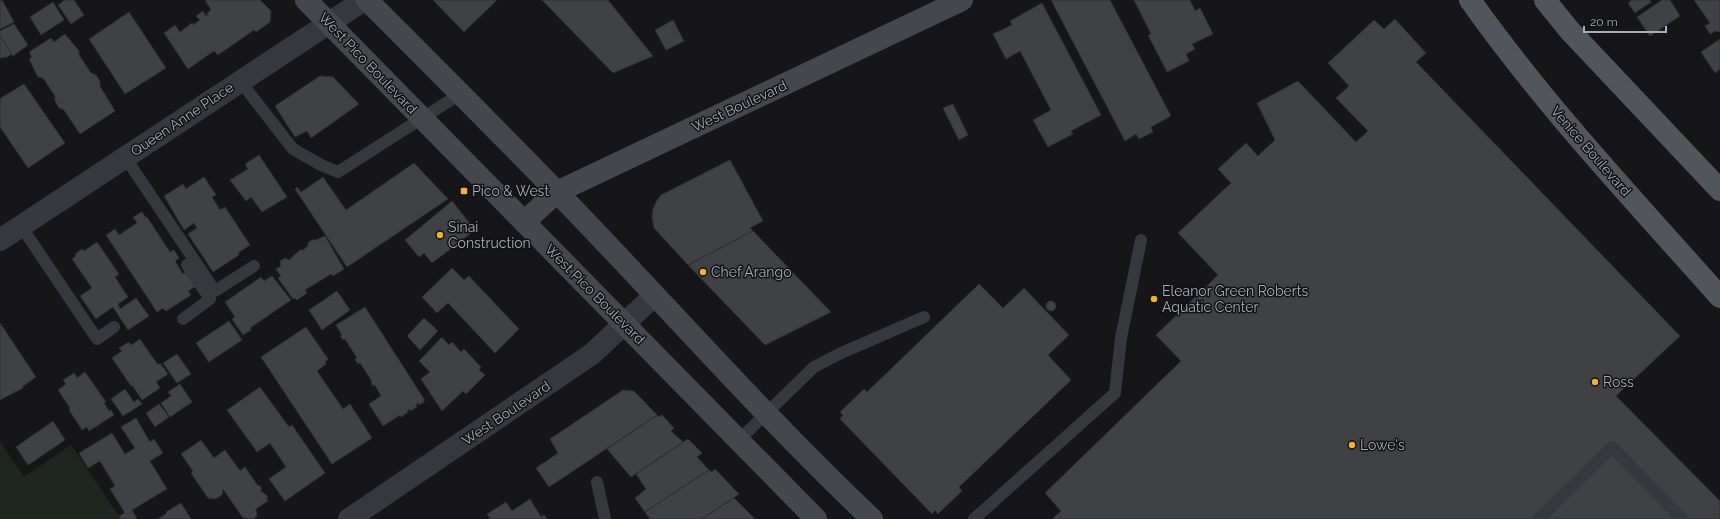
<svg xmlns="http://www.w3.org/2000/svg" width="1720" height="519" viewBox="0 0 1720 519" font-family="Raleway,sans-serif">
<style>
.green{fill:#1e261f}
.building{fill:#404145;stroke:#303034}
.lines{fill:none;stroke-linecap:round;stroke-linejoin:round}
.lane{stroke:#37383d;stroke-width:12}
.street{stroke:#37383d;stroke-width:22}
.secondary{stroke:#45474d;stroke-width:22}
.primary{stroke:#53555c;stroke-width:22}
.poi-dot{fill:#f2b134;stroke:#111113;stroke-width:1.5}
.labels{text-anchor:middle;stroke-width:3;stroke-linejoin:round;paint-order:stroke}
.street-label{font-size:14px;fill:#a8adb8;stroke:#111113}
.poi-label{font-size:14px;fill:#a8adb8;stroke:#111113;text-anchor:start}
</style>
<rect width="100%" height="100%" fill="#161618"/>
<!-- green -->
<path class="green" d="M0 442 24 477 71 445 121 519H0Z"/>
<!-- building -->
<g class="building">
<path d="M2 0 14 22 0 29V1Z"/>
<path d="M65 0H74L84 15 71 24 58 5Z"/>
<path d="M205 0H260L271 11 270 22 256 32 254 30 218 55 214 51 188 69 164 33 175 25 180 32 192 23 193 25 200 20 196 16 203 11 206 16 208 15 207 13 211 10Z"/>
<path d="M433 0H497L464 32Z"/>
<path d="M542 0H608L653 56 613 73Z"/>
<path d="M1051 0H1110L1171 116 1151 127 1153 132 1139 139 1136 134 1125 141Z"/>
<path d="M1134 0H1190L1195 11 1200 8 1213 34 1192 44 1195 49 1186 54 1189 61 1167 72 1148 35 1151 34Z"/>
<path d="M1632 0H1650L1651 2 1635 13 1628 3Z"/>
<path d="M1662 0H1670L1680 16 1650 36 1637 17Z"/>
<path d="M1694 0H1720V32L1715 31 1710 34 1705 26 1710 23Z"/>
<path d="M53 2 64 20 41 35 30 17Z"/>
<path d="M1042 3 1101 115 1071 131 1073 134 1048 147 1033 120 1051 110 1020 51 1006 59 993 34 1012 25 1010 21Z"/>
<path d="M129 12 166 68 125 94 89 39Z"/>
<path d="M1395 19 1426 53 1416 62 1680 336 1616 396 1720 501V519H1052L1061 511 1045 493 1181 361 1156 335 1218 275 1178 233 1231 183 1218 169 1246 143 1258 156 1275 140 1257 103 1298 81 1356 142 1368 131 1336 98 1349 86 1328 63 1374 20 1384 29Z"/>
<path d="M673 20 684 41 666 50 655 30Z"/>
<path d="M14 24 28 45 13 56 0 36V31Z"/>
<path d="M65 34 79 51V55L91 73 96 75 100 81V86L115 111 80 134 64 110 59 108 55 101V96L43 78 38 77 29 59 32 57 29 52 51 38 54 42Z"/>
<path d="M0 36 12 54 7 57 0 58Z"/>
<path d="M1720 39V69L1715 73 1701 52Z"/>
<path d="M320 76 333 77 359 104 311 138 307 131 295 137 275 106Z"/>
<path d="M24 84 65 143 28 168 0 127V101L1 98Z"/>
<path d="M953 104 968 135 959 140 943 108Z"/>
<path d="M259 155 287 197 262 212 251 197 246 201 230 180 248 169 245 164Z"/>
<path d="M730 160 763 221 750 228 753 231 688 265 654 228 652 217 653 209 656 202 661 195Z"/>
<path d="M414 163 448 199 347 267 295 189 297 187 301 192 323 177 346 210Z"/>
<path d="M204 177 216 195 212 197 220 210 225 207 250 245 238 253 239 255 213 272 188 234 197 228 194 223 184 230 164 196 183 184 186 189Z"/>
<path d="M452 201 475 230 432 263 424 253 419 257 405 240Z"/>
<path d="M142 212 146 218 147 217 170 252 174 250 179 258 175 261 183 274 186 272 196 286 188 291 191 295 166 311 163 308 157 312 106 235 115 229 119 235 137 223 133 217Z"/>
<path d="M753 231 831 312 765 345 688 265Z"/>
<path d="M325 236 344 269 333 276 331 274 305 290 307 293 297 300 295 298 293 299 278 278 281 276 276 269 281 266 280 261 285 258 289 260 301 249 302 251 308 246V243L312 240H316Z"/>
<path d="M97 242 119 274 115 277 128 297 118 304 120 309 136 298 149 316 128 330 113 307 96 319 80 296 92 288 72 259 76 256 75 254 82 249 84 251Z"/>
<path d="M452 268 464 280 469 276 519 329 495 353 448 303 437 313 422 297Z"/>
<path d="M272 276 291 300 250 328 251 330 243 335 232 319 235 317 225 302 261 277 264 281Z"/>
<path d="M979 284 1003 308 1024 288 1069 335 1048 355 1071 380 959 487 962 491 938 514 935 510 932 514 840 419 843 415 840 412 864 389 867 392Z"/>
<path d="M337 291 350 310 322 330 309 310Z"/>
<circle cx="1051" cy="306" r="5"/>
<path d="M365 307 424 399V402L419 405 418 403 416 405 417 407 410 411 409 409 407 411 408 412 401 417 400 415 383 426 369 404 381 396 375 385 373 386 371 382 372 381 360 363 358 364 355 359 357 358 345 339 343 340 340 336 342 335 336 325Z"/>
<path d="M424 318 438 331 420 350 407 336Z"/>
<path d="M229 321 242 340 209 362 196 343Z"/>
<path d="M0 323 36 377 22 387 23 388 0 400Z"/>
<path d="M306 327 328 359 325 362 326 364 317 371 343 409 350 404 372 438 332 464 261 357Z"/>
<path d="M442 337 449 345 452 342 461 352 464 349 481 367 479 370 485 375 466 394 463 391 442 411 421 379 430 372 419 361Z"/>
<path d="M140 339 158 365 160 363 168 374 156 382 160 388 142 400 132 385 131 386 112 358 122 351 119 348 129 342 131 345Z"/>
<path d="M177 354 191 374 177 383 163 363Z"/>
<path d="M85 372 106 402 104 403 109 411 111 410 114 415 89 431 87 427 82 430 69 410 70 408 58 390 66 384 63 380 74 373 77 378Z"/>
<path d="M180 384 192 402 170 417 161 403 171 396 168 392Z"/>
<path d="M260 387 289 427 292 425 325 473 285 501 269 479 286 467 270 443 257 452 227 410Z"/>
<path d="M125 389 134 402 138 399 142 404 123 416 111 399Z"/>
<path d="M623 390 634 391 657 415 549 487 536 468 558 453 550 439Z"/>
<path d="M159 404 169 417 155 427 146 413Z"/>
<path d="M657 415 659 417 662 415 674 428 671 431 683 442 631 477 607 449Z"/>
<path d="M136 418 150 442 154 439 163 453 150 461 167 489 132 510 137 519H121L119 516 125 513 110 489 115 486 100 461 88 468 79 453 112 433 125 454 135 448 121 427Z"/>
<path d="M53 421 65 440 28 465 16 447Z"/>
<path d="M688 439 702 453 697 457 709 470 645 512 635 498 646 489 636 474Z"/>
<path d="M201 440 214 458 225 450 240 471 245 467 258 486 259 485 262 489 260 490 268 497 266 498 268 501 256 509 257 516 253 519 243 518 223 489 222 495 215 499 208 498 191 473 193 471 181 454Z"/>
<path d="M715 469 739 494 702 519H650L645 512 709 470 712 472Z"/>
<path d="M734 498 755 519H702Z"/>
<path d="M530 499 541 517 544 515 547 519H488L490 518 487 514 506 502 512 511Z"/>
<path d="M181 503 191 519H158L167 513 166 512Z"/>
</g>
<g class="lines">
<!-- lane -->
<g class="lane">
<path d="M240 81 293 149 321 165 338 172 460 94"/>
<path d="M125 157 215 291 254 266"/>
<path d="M21 226 97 339 114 327"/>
<path d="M183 319 210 299 187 265"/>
<path d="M739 440 814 367 839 354 924 317"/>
<path d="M597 482 605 519"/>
<path d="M974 519 1115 393 1121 338 1141 240"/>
<path d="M1539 519 1612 447 1682 519"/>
</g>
<!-- street -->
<g class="street">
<path d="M0 240 364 0"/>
<path d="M349 519 592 354 654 296"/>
</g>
<!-- secondary -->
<g class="secondary">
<path d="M306 0 816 519"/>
<path d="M367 0C431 64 494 127 556 191 662 300 762 415 872 519"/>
<path d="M524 222 557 192 962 0"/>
</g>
<!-- primary -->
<g class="primary">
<path d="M1470 0C1545 106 1634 200 1720 297"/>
<path d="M1545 0 1570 31 1720 190"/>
</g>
</g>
<!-- markers -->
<g class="poi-dot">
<rect x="460" y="187" width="8" height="8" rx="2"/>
<circle cx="440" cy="235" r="4"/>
<circle cx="703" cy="272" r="4"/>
<circle cx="1154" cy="299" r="4"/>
<circle cx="1595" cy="382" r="4"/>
<circle cx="1352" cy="445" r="4"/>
</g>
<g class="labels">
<!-- street labels -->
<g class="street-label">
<text transform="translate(368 63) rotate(46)" y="5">West Pico Boulevard</text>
<text transform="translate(739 106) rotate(-25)" y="5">West Boulevard</text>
<text transform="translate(182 119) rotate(-34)" y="5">Queen Anne Place</text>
<text transform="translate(1591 151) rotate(49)" y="5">Venice Boulevard</text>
<text transform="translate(595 294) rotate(45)" y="5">West Pico Boulevard</text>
<text transform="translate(506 413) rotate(-34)" y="5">West Boulevard</text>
</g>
<!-- poi labels -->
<g class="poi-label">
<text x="472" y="196">Pico &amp; West</text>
<text x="448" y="232">Sinai<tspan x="448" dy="16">Construction</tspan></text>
<text x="711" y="277">Chef Arango</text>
<text x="1162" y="296">Eleanor Green Roberts<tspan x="1162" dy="16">Aquatic Center</tspan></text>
<text x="1603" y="387">Ross</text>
<text x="1360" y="450">Lowe's</text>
</g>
</g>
<!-- scale -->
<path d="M1584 26v6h82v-6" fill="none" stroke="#a8adb8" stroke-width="2"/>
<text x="1590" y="26" font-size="12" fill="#a8adb8" stroke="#111113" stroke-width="3" paint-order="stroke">20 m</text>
</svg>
